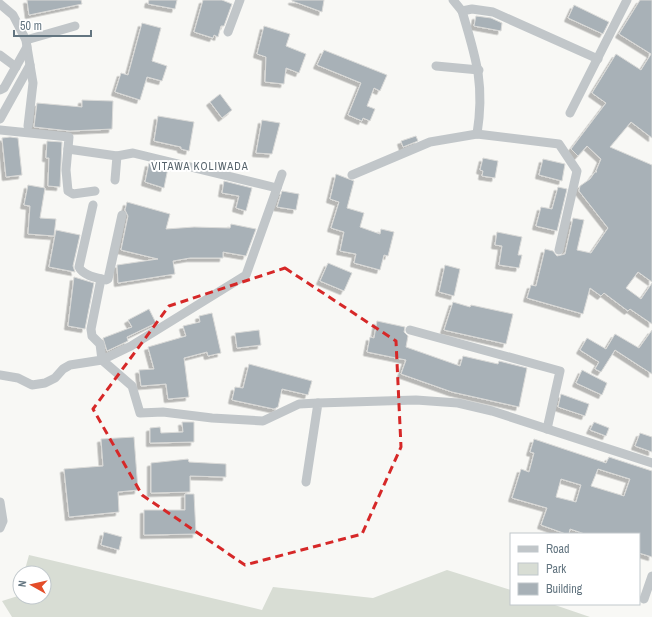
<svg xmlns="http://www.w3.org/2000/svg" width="652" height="617" viewBox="0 0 652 617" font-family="'Archivo Narrow',sans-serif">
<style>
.green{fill:#d8ddd4}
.building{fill:#a8b1b7;stroke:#dadad8;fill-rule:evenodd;filter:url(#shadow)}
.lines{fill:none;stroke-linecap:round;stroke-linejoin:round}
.minor{stroke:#c1c6c9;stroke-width:9}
.marked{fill:none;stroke:#d62828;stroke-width:3;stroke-dasharray:8 5;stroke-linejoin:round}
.labels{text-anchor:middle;stroke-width:4;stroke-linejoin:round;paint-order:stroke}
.neighbourhood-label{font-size:11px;letter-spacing:1px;fill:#55626b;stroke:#fff}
</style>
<defs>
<filter id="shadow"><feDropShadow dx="-3.5" dy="3.5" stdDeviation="0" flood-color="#0004"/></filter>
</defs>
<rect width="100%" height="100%" fill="#f8f8f5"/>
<!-- green -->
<path class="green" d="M29 555 262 610 273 587 373 598 447 570 511 590V604H552L590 617H12L2 601 18 596 20 588V597H44V573H24Z"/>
<!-- building -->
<g class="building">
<path d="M27 0H81L82 4 29 15Z"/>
<path d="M149 0H177L175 9 148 4Z"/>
<path d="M203 0H222L232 4 224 26H221L218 37 214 35 213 38 194 32Z"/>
<path d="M292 0H324L322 12 292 1Z"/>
<path d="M640 0H652V138L631 122 610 147 652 165V282L638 272 626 288 641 299 652 283V324L630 309 628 311 604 293 601 296 590 288 583 314 527 298 531 285 536 286 545 249 553 251 557 256 565 254 573 218 584 220 577 250 591 253 608 228 579 191 580 186 590 179 595 172H597L596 171 601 159 587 146 578 156 571 149 606 103 592 93 616 54 641 70 651 54 619 34Z"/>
<path d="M574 5 609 22 603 34 568 18Z"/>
<path d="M476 16 491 18 502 23 501 31 474 26Z"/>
<path d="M142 23 161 28 152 61 167 66 162 81 147 77 140 100 115 92 121 73 128 75Z"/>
<path d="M264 26 290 34 286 46 306 54 299 73 286 68 284 84 265 82 266 57 257 54Z"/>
<path d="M324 50 387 75 380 91 374 88 367 106 375 109 370 121 363 118 362 121 348 115 361 83 317 65Z"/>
<path d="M220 94 232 110 222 118 210 102Z"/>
<path d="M82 100 113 101 112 129 70 131 34 127 37 103 82 107Z"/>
<path d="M158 116 194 122 189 151 181 149V147L154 141Z"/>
<path d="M262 120 280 123 272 154 256 153Z"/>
<path d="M416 136 418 141 403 147 401 141Z"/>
<path d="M10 137 18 138 22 175 6 177 2 138Z"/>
<path d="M47 141 62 142 60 187 48 186 49 158H46Z"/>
<path d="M483 158 498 161 495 178 482 176 483 171 480 170Z"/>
<path d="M543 159 565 164 562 181 539 175Z"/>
<path d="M149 163 168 168 164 188 145 182Z"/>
<path d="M336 174 354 181 347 208 364 213 360 227 380 234 381 229 394 232 388 256 384 255 380 270 354 263 356 254 340 251 344 232 331 228 339 202 330 199Z"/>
<path d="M224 181 252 188 246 211 236 208 239 196 222 193Z"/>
<path d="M28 185 45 188 40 218 56 219 54 236 28 234 30 206 24 205Z"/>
<path d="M558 187 567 189 557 231 536 226 541 207 552 209Z"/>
<path d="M282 191 299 194 296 210 277 207Z"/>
<path d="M127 202 170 214 166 229 194 227 230 228 231 224 256 229 246 256 223 252V258H190L173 261 175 274 118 283 117 265 158 259 121 250 128 216 125 210Z"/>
<path d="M56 230 80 235 73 266 75 272 49 267Z"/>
<path d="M497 232 522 237 518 255H522L519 268 499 265 502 246 495 245Z"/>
<path d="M328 263 352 273 344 291 320 281Z"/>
<path d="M445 265 460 269 454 296 439 292Z"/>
<path d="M74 277 94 283 85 329 68 326Z"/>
<path d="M453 302 470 307 471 305 513 314 506 344 444 330Z"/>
<path d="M149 309 156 323 127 337 128 341 107 351 103 338 132 327 128 320Z"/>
<path d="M212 313 221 353 208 356 207 352 184 358 189 397 168 399 166 384 141 386 139 370 154 369 148 347 186 336 183 326 200 322 199 316Z"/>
<path d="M377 321 405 327 404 332 408 336 406 347 460 366 463 356 498 364 499 361 527 368 519 407 452 392 401 374 406 360 367 352 370 337 374 338Z"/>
<path d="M259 330 261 345 237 348 235 333Z"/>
<path d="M652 330V374L615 350 601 372 595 369 599 362 580 350 587 338 606 349 615 334 639 348Z"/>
<path d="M249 364 312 381 308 395 282 389 278 407 274 409 232 400 235 387 243 388Z"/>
<path d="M582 370 607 383 602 395 576 383Z"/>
<path d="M561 394 589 404 585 416 558 407Z"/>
<path d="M182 422H194V442L150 443V428L160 427 161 433 183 432Z"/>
<path d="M594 422 609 428 606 436 590 430Z"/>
<path d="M640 433 652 437V452L635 446Z"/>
<path d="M134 437 138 490 118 492 119 512 69 517 64 469 103 466 101 439Z"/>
<path d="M534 439 606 463 609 457 652 471V557L639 553V534H585L570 529 569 534H566L541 525 547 508 512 498 521 469 529 472 534 453 530 452ZM598 469 630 479 624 496 591 486ZM561 479 581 485 576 502 556 497Z"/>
<path d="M188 459 189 462 226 464V477L190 476V492L151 493V463Z"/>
<path d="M185 494H194L196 534 144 535V510H185Z"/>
<path d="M104 532 122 537 119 550 101 545Z"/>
</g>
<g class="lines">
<!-- minor -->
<g class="minor">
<path d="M453 0 462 11 472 9 493 12 598 59"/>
<path d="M0 4 13 15 26 40 27 47 33 83 28 126"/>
<path d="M462 11C476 58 485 84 477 134"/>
<path d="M228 32 240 0"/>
<path d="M26 40 75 26"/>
<path d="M0 55 16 67"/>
<path d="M436 66 479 70"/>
<path d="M0 90 4 88 27 47"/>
<path d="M570 113 627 0"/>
<path d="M0 119 30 65"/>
<path d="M0 130 69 137 66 170 68 191 73 194 95 191"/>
<path d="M68 149 117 156"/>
<path d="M282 174 246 275 131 346 102 360 132 386 140 413 163 412 212 418 263 421 299 404 318 403"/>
<path d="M352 175 430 142 477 134 559 144 577 171 559 250"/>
<path d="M115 180 117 156 133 153 277 188"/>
<path d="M93 205 79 267C83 276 98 278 106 280L108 279 122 215"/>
<path d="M410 330 560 371 547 429"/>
<path d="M0 375 18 378 32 385 45 383 55 378 63 369 70 365 102 360 100 344 92 336 91 329 101 279"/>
<path d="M306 482 318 403 416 400 458 403 492 411 652 463"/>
<path d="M0 502 3 521 0 528"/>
<path d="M644 599 652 576"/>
</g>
</g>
<!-- marked area -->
<path class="marked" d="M285 268 396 341 401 447 362 534 245 565 142 495 93 409 169 306Z"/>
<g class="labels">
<!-- neighbourhood labels -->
<g class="neighbourhood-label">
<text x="200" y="170">VITAWA KOLIWADA</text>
</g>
</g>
<!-- legend -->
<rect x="510" y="533" width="130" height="72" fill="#ffffff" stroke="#c1c8cc"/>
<rect x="518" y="546" width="20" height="6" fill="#c1c6c9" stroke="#c1c8cc"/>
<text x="546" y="553" font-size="12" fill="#637580">Road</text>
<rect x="518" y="563" width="20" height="12" fill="#d8ddd4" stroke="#c1c8cc"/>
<text x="546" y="573" font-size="12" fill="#637580">Park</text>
<rect x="518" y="583" width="20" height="12" fill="#a8b1b7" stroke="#c1c8cc"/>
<text x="546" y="593" font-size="12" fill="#637580">Building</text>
<!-- north arrow -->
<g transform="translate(32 585) rotate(278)"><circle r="19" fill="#ffffff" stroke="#c1c8cc"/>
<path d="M0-3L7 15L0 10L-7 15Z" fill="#e44d29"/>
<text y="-6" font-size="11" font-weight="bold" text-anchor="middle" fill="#637580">N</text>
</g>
<!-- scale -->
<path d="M14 30v6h77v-6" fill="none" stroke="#637580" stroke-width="2"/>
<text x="20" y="30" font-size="12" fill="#637580" stroke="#ffffff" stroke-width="3" paint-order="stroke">50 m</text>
</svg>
